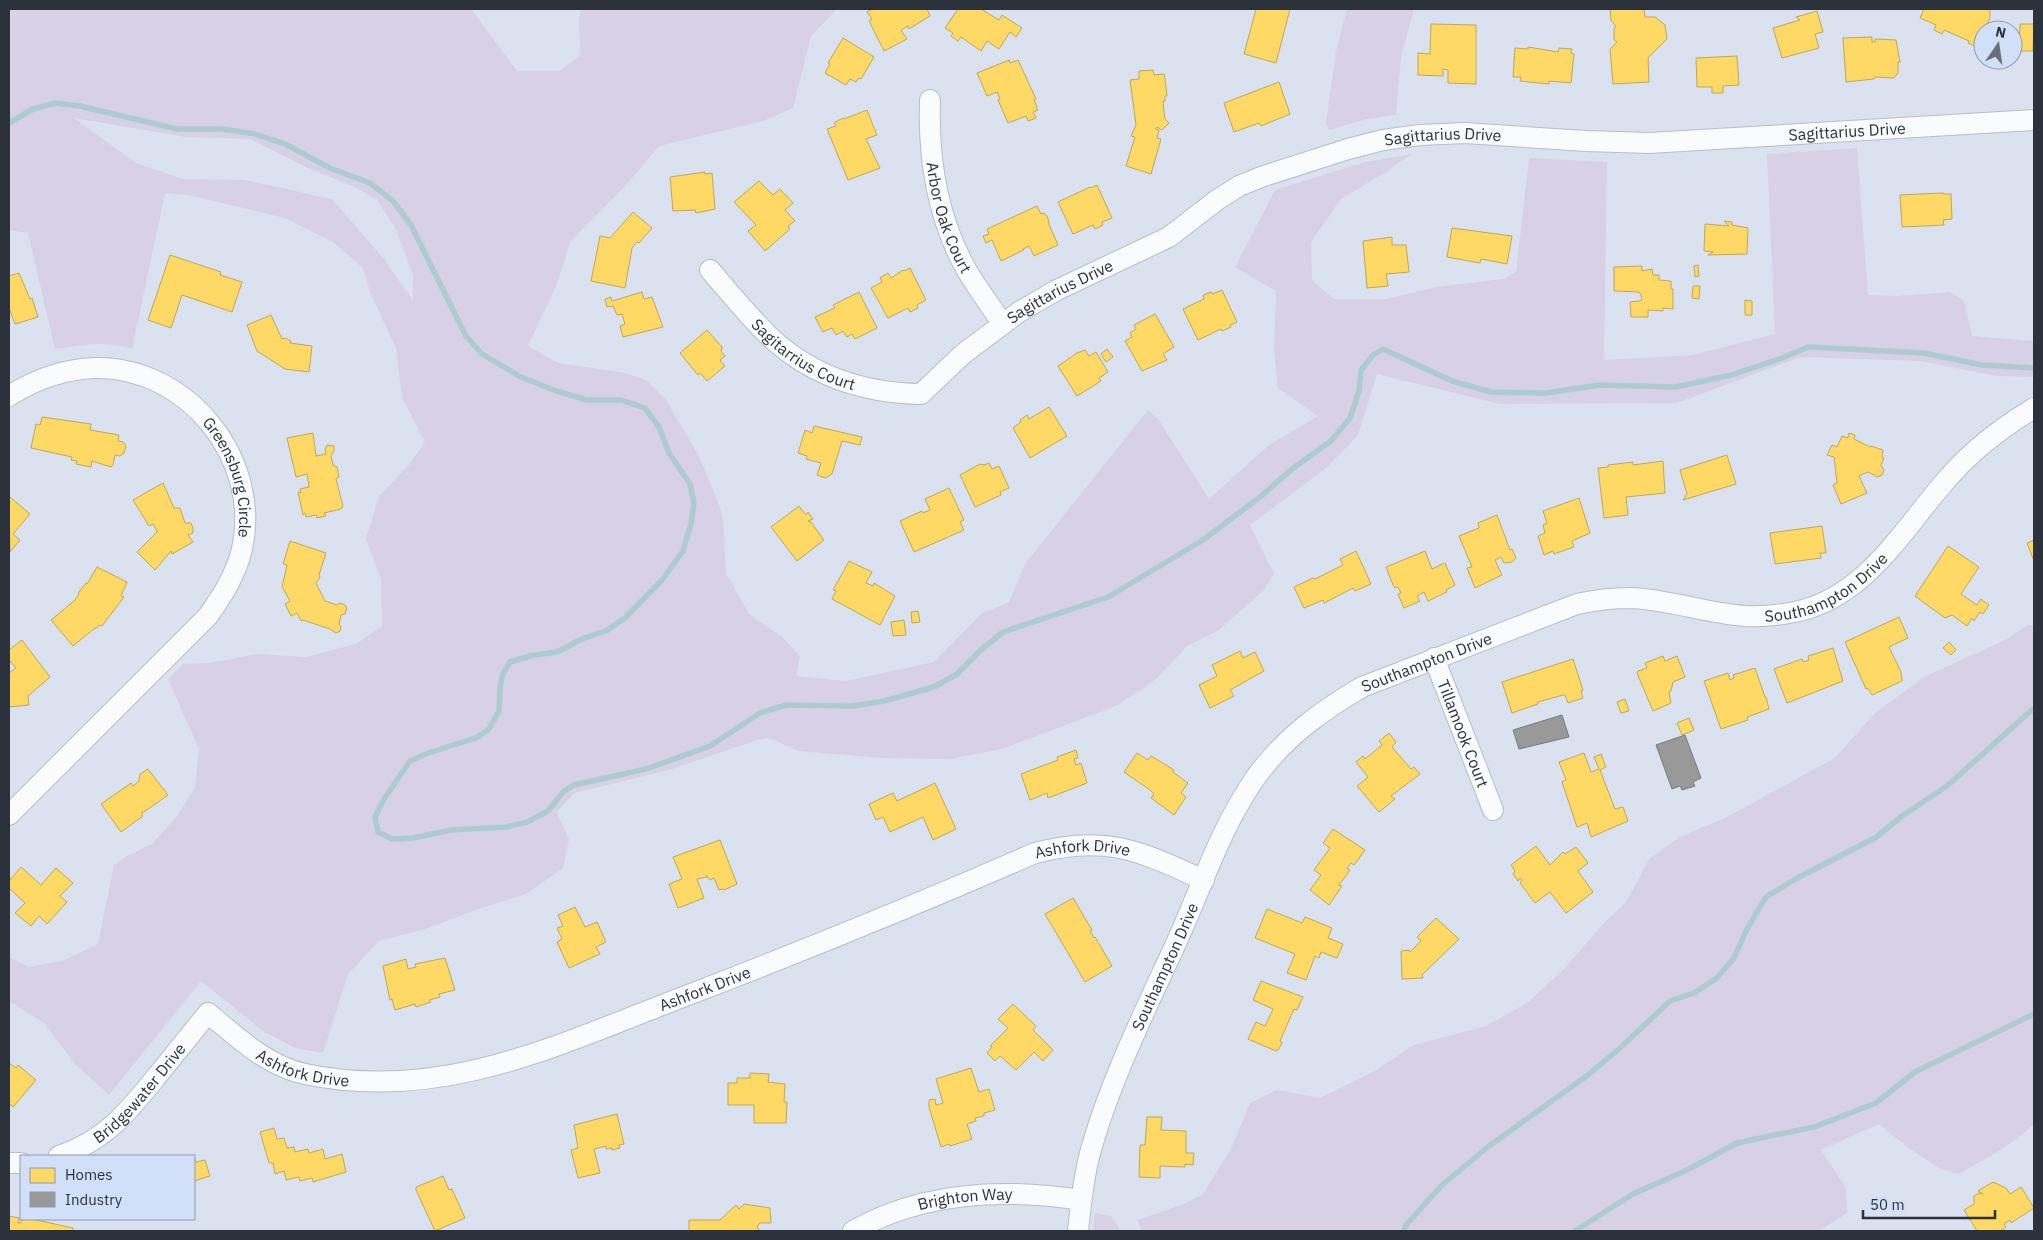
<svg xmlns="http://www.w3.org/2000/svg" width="2043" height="1240" viewBox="0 0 2043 1240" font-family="'IBM Plex Sans',sans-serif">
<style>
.green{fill:#d8d0e4;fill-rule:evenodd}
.homes{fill:#ffd966;stroke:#c0a759}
.industry{fill:#999;stroke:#787a7d}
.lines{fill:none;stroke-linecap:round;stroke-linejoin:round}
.stream{stroke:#acccd0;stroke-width:5.5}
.minor-casing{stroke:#b7bec9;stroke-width:22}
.minor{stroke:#f9fbfd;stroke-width:20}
.labels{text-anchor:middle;stroke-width:5;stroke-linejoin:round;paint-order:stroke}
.street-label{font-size:16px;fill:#2c323b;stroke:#d1e0f8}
</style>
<rect width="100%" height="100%" fill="#dae2ef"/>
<!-- green -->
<g class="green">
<path d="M9 9H471L517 71H559L580 56 579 18 581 9H837L811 36 793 108 763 121 659 146 626 185 570 242 557 284 528 346 558 363 625 373 646 380 666 400 700 458 719 505 723 519 726 573 749 614 782 637 800 656 796 676 846 681 934 662 981 614 1009 602 1025 564 1148 410 1158 419 1209 499 1269 445 1318 416 1278 388 1274 349 1276 291 1235 267 1275 190 1365 162 1412 154 1387 171 1341 199 1311 242 1312 280 1334 299H1387L1436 287 1504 279 1516 272 1529 158 1607 162 1604 360 1693 355 1775 334 1767 154 1857 148 1868 295 1897 296 1950 292 1964 301 1972 336 2034 341V377L1997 376 1920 361 1800 357 1677 403 1500 404 1377 374 1358 435 1325 469 1250 525 1274 574 1264 590 1219 630 1187 646 1153 682 1116 706 1002 749 951 759 881 758 799 751 769 738 757 740 669 770 574 793 557 812 569 840 563 868 526 894 476 910 425 929 379 941 348 974 323 1053 295 1048 263 1031 201 981 109 1095 76 1065 44 1023 9 1001V957L29 967 65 960 98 944 114 865 127 856 152 844 177 816 195 788 199 749 168 679 183 664 209 663 257 654 306 657 356 644 382 626 381 580 366 539 379 496 409 465 425 442 402 397 396 348 370 292 363 268 333 242 285 218 188 195 165 193 132 349C107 340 80 345 55 349L28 233 9 230ZM74 118 186 137 250 139 308 168 355 187 377 200 396 229 413 276V300L383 258 332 199 245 180 183 179 136 163Z"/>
<path d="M1347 9H1414L1401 57 1396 115 1367 119 1329 130 1326 123 1336 51Z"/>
<path d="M2028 625H2034V1124C2013 1145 1984 1159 1959 1174L1939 1168 1909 1148 1879 1124 1821 1150 1846 1188 1847 1213 1819 1231H1141L1138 1220 1184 1204 1203 1194 1231 1149 1250 1103 1277 1090 1320 1098 1373 1072 1414 1045 1486 1026 1527 1003 1564 969 1605 922 1626 902 1650 858 1680 837 1725 818 1835 758 1875 713 1924 677 2005 640Z"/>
<path d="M1095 1213 1111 1216 1121 1231H1093Z"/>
</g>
<!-- homes -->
<g class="homes">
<path d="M872 9H927L930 16 909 29 908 26 901 30 907 39 884 51 869 21 872 19 867 12Z"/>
<path d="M958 9H981L999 20 1002 15 1022 28 1016 37 1010 32 999 49 987 41 981 51 961 37 958 41 951 36 953 33 945 28Z"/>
<path d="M1256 9H1290L1276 63 1244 54Z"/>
<path d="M1610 9H1644L1645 17H1655L1665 25 1667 39 1648 58 1649 82 1613 84 1610 49 1617 42 1614 40V29L1616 26 1611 21Z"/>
<path d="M1924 9H1990V18L1985 30H1983V35L1978 47 1968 43 1969 41 1944 30 1942 34 1934 30 1936 25 1920 18Z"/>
<path d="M1817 11 1823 32 1815 34 1819 48 1782 58 1773 28 1800 20 1796 17Z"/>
<path d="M1431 24 1476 25V84L1448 83V70L1443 69V76L1418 75V53L1430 54Z"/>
<path d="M2020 24H2034L2033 51H2019Z"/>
<path d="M1872 37V42H1875V39L1896 40 1900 62H1898V73L1894 78 1875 77 1874 79 1846 82 1843 38Z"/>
<path d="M843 38 874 57 861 79 859 78 856 82 850 79 846 85 825 73 830 64 828 63Z"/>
<path d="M1528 47 1558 52 1559 48 1572 49 1571 53 1574 54 1571 83 1549 81V84L1520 81 1521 77H1513L1515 48 1528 49Z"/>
<path d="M1737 56 1739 85 1723 86V93H1712V87H1697L1696 58Z"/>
<path d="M1009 60 1010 63 1018 60 1036 99 1034 100 1038 110 1033 112 1036 118 1028 121 1026 116 1008 123 998 100 1000 99 997 92 987 96 977 73Z"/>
<path d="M1153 70 1154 75 1164 74 1165 79 1167 96H1165V101H1163L1164 112 1165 119 1169 123 1162 130 1157 127 1156 129 1159 130 1157 138 1161 139 1151 174 1126 166 1135 137 1131 136 1136 125 1130 80 1139 79V71Z"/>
<path d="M1279 82 1290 114 1261 126 1259 123 1234 132 1224 103Z"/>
<path d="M867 110 877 135 866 139 880 168 848 180 827 129 836 126 834 123 839 120 844 118V119Z"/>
<path d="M705 172V174L712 173 715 209 696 213 695 210 673 211 670 177Z"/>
<path d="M759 181 773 195 780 189 793 203 785 210 795 221 788 226 790 229 765 251 748 231 756 225 734 202Z"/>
<path d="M1097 185 1112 218 1102 222 1103 225 1095 229 1093 225 1073 234 1058 202 1090 187 1091 188Z"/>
<path d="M1943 193V194H1951L1952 219 1943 220 1944 225 1902 227 1900 195Z"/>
<path d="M1037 206 1041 214 1044 213 1047 216 1049 222H1048L1058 245 1034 256 1029 246 1023 249 1024 250 1001 261 992 240 986 243 983 236 989 234 987 229Z"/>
<path d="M633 212 652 228 639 243 637 242 632 248 625 288 591 281 600 236 610 238Z"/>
<path d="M1724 221 1732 222V225L1748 228 1747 254 1708 255 1713 252 1704 251 1705 224 1729 226Z"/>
<path d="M1452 228 1512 236 1507 264 1481 259 1480 263 1447 257Z"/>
<path d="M1392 237V245H1406L1409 272 1386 274 1388 286 1367 288 1363 241Z"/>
<path d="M170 255 221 272 220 275 242 282 232 312 182 295 171 328 148 320Z"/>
<path d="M1698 265 1699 276 1695 277 1694 266Z"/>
<path d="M1642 266V271L1652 269 1653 275H1659V280L1671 281V289H1673V309L1663 308V311L1648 310V317H1631L1630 302 1639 301 1642 300 1641 295 1639 292 1614 291V267Z"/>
<path d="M910 268 926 300 917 305 918 308 910 312 908 308 888 318 871 288 882 282 880 278 888 273 891 278 903 270 904 271Z"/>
<path d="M19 273 30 299 32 298 38 317 15 324 9 308V276Z"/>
<path d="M1693 286H1700L1699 299 1692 298Z"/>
<path d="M1222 290 1237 322 1230 325 1231 327 1222 331 1221 329 1198 340 1183 309 1204 299 1203 295 1211 292 1212 294Z"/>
<path d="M642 292 644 299 652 297 663 327 623 337 620 326 625 324 622 314 617 315 613 306 607 307 605 299 611 297 612 301Z"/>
<path d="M859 292 877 328 855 339 852 334 847 337 843 331 836 335 832 328 823 332 815 317 835 308 833 305Z"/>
<path d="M1745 300 1752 301V315H1745Z"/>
<path d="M1155 314 1174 347 1163 354 1167 360 1142 371 1125 341 1132 337 1130 333 1136 329 1134 325Z"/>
<path d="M271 315 282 339 285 338 291 341 290 343 312 346 309 372 285 369 257 351 247 325Z"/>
<path d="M707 330 722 347 721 351 725 356 720 360 725 366 707 381 700 373 698 375 680 353Z"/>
<path d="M1107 349 1113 357 1106 362 1101 354Z"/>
<path d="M1085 350 1089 356 1096 352 1108 372 1099 378 1101 381 1077 396 1058 366 1077 353Z"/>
<path d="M1049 407 1067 436 1030 458 1013 428 1021 422 1020 420 1027 415 1029 419Z"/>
<path d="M42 417 91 424 90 430 119 435 118 441 123 442 126 446 124 453 120 456 115 455 113 465 111 467 92 461 91 467 76 464 77 461 71 460 72 457 31 448 36 424 40 425Z"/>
<path d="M814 426 862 437 860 445 842 441 832 474 825 478 817 475 821 463 806 459 807 456 798 453 805 430 812 433Z"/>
<path d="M313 433 316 456 326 454 325 449 327 445 334 446V451L331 456 333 465 337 467 339 477 336 479 343 506 341 509 324 513 326 516 317 518 316 515 306 517 305 513 303 515 298 492 301 493 300 489 309 487 307 474 296 477 287 438Z"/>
<path d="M1849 433 1855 435 1854 439 1870 447 1871 446 1883 450 1882 457 1884 458 1881 465 1884 470 1882 475 1878 477 1868 472 1859 476 1867 493 1841 504 1833 485 1837 483 1834 457 1827 455 1832 445 1837 447 1842 436 1848 438Z"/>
<path d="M1727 455 1736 484 1683 500 1687 494 1680 470Z"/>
<path d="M1663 461 1665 493 1626 497 1628 515 1604 518 1598 468 1608 467V465L1633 462V465Z"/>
<path d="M989 463 992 469 999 466 1009 488 1000 492 1001 495 975 507 960 475 980 464 984 465Z"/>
<path d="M163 483 174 508H180L185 523H191L193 528V533L188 535 193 542 172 554 171 551 155 570 137 552 157 532 153 524 149 526 133 500Z"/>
<path d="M949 488 964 520 960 522 964 530 914 552 900 521 922 511 923 513 930 510 925 499Z"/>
<path d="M10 497 30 514 13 534 20 540 10 552 9 499Z"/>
<path d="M1579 498 1590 533 1572 541 1574 547 1554 554 1553 551 1544 555 1538 536 1545 533 1543 525 1547 523 1543 511Z"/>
<path d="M799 506 806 515 808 512 813 519 808 521 811 522 824 540 797 561 771 527Z"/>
<path d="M1497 515 1510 550 1512 549 1516 558 1512 562 1504 563 1501 557 1495 560 1502 575 1475 588 1467 568 1472 567 1459 536 1479 528 1478 523Z"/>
<path d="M1822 526 1826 553H1820L1821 558 1775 564 1770 533Z"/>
<path d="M2034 540V561L2027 543Z"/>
<path d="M290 541 326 553 319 575 320 577 316 583 325 601 337 605 340 603 345 605 347 608 345 614 341 615 339 624 341 627 340 631 336 633 330 629 303 620 301 621 297 613 291 616 285 604 290 601 282 587 287 565 283 564Z"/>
<path d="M1948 546 1979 567 1961 594 1977 605 1981 599 1989 605 1983 614 1980 612 1974 621 1972 618 1967 626 1952 615 1945 618 1915 596Z"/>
<path d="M1356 551 1371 584 1355 591 1353 588 1324 603 1323 600 1304 608 1294 587 1313 578 1315 579 1343 565 1340 559Z"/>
<path d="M1425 551 1432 569 1445 563 1455 585 1446 590 1447 592 1428 601 1424 592 1417 596 1420 601 1404 608 1398 594 1401 593 1398 587 1395 588 1393 585 1386 567Z"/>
<path d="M849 561 872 572 866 583 873 586 874 583 895 596 880 625 832 599 836 591 833 590Z"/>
<path d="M97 567 127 582 121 596 124 597 102 626 100 625 95 629V628L73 646 51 620 75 600 79 594 78 593 86 583 87 584Z"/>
<path d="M918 611 920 622 912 623 911 612Z"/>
<path d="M1899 617 1908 638 1889 647 1901 672 1902 681 1872 695 1868 688 1866 689 1845 642Z"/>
<path d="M904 620 906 635 893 636 891 622Z"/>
<path d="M22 640 50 677 28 696 29 705 9 707V673L16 668 9 660V650Z"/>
<path d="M1949 642 1956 650 1951 655 1943 648Z"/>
<path d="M1833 648 1843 681 1787 703 1774 669 1802 659 1803 662 1809 660 1808 656Z"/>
<path d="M1240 651 1243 658 1255 652 1264 671 1230 690 1234 696 1210 708 1199 685 1217 676 1212 665Z"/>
<path d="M1663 656 1665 661 1677 656 1685 677 1673 682 1671 691 1669 692 1671 703 1653 711 1637 673 1638 671 1647 668 1645 663Z"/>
<path d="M1573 659 1583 690 1581 691 1583 698 1568 703 1565 695H1563L1538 702V704L1512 713 1502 682Z"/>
<path d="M1755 668 1765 697H1766L1769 709 1747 717 1748 720 1721 729 1704 681 1728 673 1730 680 1734 678 1733 675Z"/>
<path d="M1625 699 1629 711 1621 713 1617 702Z"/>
<path d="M1689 718 1694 730 1682 735 1677 723Z"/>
<path d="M1389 733 1396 742 1392 747 1411 769 1414 767 1420 774 1391 796 1395 799 1379 812 1357 786 1368 777 1356 762 1363 756 1365 759 1382 745 1379 741Z"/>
<path d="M1076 750 1078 758 1074 759 1076 765 1081 763 1087 783 1048 798 1047 793 1030 800 1021 774 1058 760 1057 757Z"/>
<path d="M1137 753 1148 760 1151 756 1166 765 1174 770 1173 772 1188 783 1181 793 1186 797 1174 815 1151 798 1154 794 1150 790 1124 772Z"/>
<path d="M1584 753 1591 772 1599 769 1594 757 1601 754 1606 767 1600 770 1615 809 1623 807 1628 821 1591 837 1587 823 1577 827 1562 782 1566 780 1559 762Z"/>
<path d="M148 769 168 795 141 814 143 816 121 832 101 804 131 783 133 786 139 781 140 774Z"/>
<path d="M935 783 956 829 933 840 923 817 890 832 883 817 876 820 869 804 893 793 897 801Z"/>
<path d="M1333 829 1365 850 1354 865 1351 863 1347 868 1350 870 1339 885 1342 886 1329 905 1310 890 1321 875 1314 870 1330 848 1323 843Z"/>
<path d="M720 840 737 884 724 890 722 889 719 890 714 878 710 880 706 875 707 877 697 879 704 898 678 908 669 884 682 879 673 857Z"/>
<path d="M1536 846 1550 865 1563 852 1565 854 1576 847 1588 863 1578 871 1593 892 1566 913 1550 892 1535 903 1520 883 1522 880 1520 878 1518 881 1513 874 1515 871 1511 865Z"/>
<path d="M21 867 41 885 56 868 73 883 60 896 67 902 47 924 39 916 31 926 15 913 25 903 9 888V881Z"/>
<path d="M1073 898 1092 930 1090 931 1094 938 1095 937 1112 966 1085 982 1045 914Z"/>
<path d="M575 907 585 927 597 922 606 942 596 947 600 954 569 968 557 942 562 939 557 928 563 926 558 915Z"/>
<path d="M1267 909 1302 923 1305 917 1332 928 1328 938 1343 944 1337 958 1321 952 1319 958 1315 956 1306 980 1287 973 1295 954 1255 938Z"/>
<path d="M1436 918 1459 939 1422 975 1423 978 1402 979 1401 951 1409 950 1410 952 1421 941 1417 937Z"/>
<path d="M445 958 455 990 439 994 440 997 429 1000 431 1002 416 1007 415 1004 395 1010 392 999 390 1000 383 966 406 959 408 969 416 967 415 964Z"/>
<path d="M1261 981 1303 997 1297 1010 1294 1009 1280 1041 1282 1042 1279 1049 1276 1051 1248 1039 1256 1022 1265 1026 1273 1009 1253 1000Z"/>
<path d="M1013 1004 1036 1026 1033 1030 1053 1050 1043 1061 1034 1052 1016 1070 1000 1056 995 1061 987 1053 992 1047 990 1046 1008 1028 998 1019Z"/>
<path d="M9 1063 16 1068 18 1065 36 1080 13 1107 9 1104Z"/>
<path d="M971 1068 979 1092 989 1089 995 1110 984 1113V1116L975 1118 976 1121 967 1124 972 1139 950 1146 949 1144 941 1147 929 1107V1100L935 1099 936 1105 943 1103 936 1079Z"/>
<path d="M750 1073 769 1074 768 1082 785 1084 784 1102H787L786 1123H754V1105H728V1083H737V1078H750Z"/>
<path d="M617 1114 624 1144 619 1145 620 1148 612 1150V1148L606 1149V1146L594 1149 600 1173 578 1178 571 1150 578 1148 574 1125Z"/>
<path d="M1147 1117H1162L1161 1130 1186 1131V1153H1194L1193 1165 1185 1164V1167L1160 1166V1178L1139 1177 1140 1145H1145Z"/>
<path d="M274 1128 277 1139 284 1138 287 1148 294 1147 295 1152 308 1149 309 1153 323 1149 325 1159 342 1154 346 1172 313 1182 312 1178 300 1181 299 1177 286 1180 284 1171 275 1174 273 1163H269L260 1132Z"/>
<path d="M194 1159H195L196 1162 205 1160 210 1176 194 1181Z"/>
<path d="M443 1176 449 1190 452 1189 465 1218 435 1231 416 1190V1187Z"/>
<path d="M1993 1182 2006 1188 2010 1194 2021 1187 2034 1208 2011 1223 2010 1220 2004 1224 2006 1227 2000 1231H1977L1964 1210 1974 1204V1196L1979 1193 1983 1194 1978 1191Z"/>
<path d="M744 1204 770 1208 771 1223H760L757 1227 760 1231H689V1220H720L736 1205 739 1209Z"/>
<path d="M9 1216 19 1218 18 1223H21L22 1219H32L73 1228V1231H9Z"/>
</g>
<!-- industry -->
<g class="industry">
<path d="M1562 715 1569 737 1519 749 1513 730Z"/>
<path d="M1685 735 1701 778 1693 782 1695 786 1682 790 1680 786 1672 789 1656 745Z"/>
</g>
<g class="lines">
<!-- stream -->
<g class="stream">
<path d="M9 123 33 109 56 103 80 106 177 129H222L255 134 285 144 330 168 370 183 393 201 411 225 466 336 482 354 521 377 556 391 587 400H621L645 408 659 427 669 453 690 484 694 503 691 524 683 551 662 580 625 618 606 631 584 638 557 652 534 655 510 662 503 674 500 687 499 711 489 729 476 738 428 753 410 761 384 799 375 817 378 832 392 839 413 838 451 830 506 827 527 822 548 811 563 792 574 785 646 769 710 746 760 713 786 705 853 706 884 701 934 687 957 674 981 650 1003 632 1108 597 1203 540 1260 497 1292 469 1331 441 1350 418 1359 391 1361 370 1373 355 1383 349 1452 381 1491 392 1546 393 1600 385 1676 387 1731 375 1782 358 1808 347 1924 353 1982 365 2034 368"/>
<path d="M1404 1231 1406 1225 1441 1186 1489 1146 1588 1075 1620 1048 1670 1001 1694 993 1717 978 1734 958 1747 929 1766 897 1799 877 1875 838 1902 816 1947 786 2034 708"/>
<path d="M1575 1231 1633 1194 1687 1170 1737 1143 1814 1127 1876 1103 1915 1072 2034 1014"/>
</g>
<!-- minor casing -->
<g class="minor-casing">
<g id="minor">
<path id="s1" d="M930 100C928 160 937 217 966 269 977 288 990 305 1002 323"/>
<path id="s2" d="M710 270C728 291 746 313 766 333 808 375 863 393 921 394L963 354 1019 312 1057 290 1169 237 1217 200 1239 186 1261 177 1348 149 1383 140 1420 135 1465 133 1586 141 1649 143 2034 120"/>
<path id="s3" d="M9 396C36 379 63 369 95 368 187 366 262 459 242 549 236 574 223 595 208 616L9 815"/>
<path id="s4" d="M1434 658 1493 810"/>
<path id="s5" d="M59 1156C105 1141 128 1112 157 1076 174 1055 191 1034 208 1013 237 1037 267 1066 305 1074 446 1104 568 1040 696 992 810 948 923 902 1035 853 1107 834 1139 851 1204 880"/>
<path d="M9 1163H21"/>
<path id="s6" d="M853 1231C923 1191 1003 1188 1081 1200"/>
<path id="s7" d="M1078 1231C1081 1203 1084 1173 1092 1146 1113 1073 1151 999 1182 930 1204 879 1224 822 1256 777 1284 738 1321 711 1362 687L1577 604C1595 600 1612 598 1630 598 1669 599 1707 614 1746 616 1763 617 1779 615 1795 612 1867 597 1904 527 1949 477 1973 449 2003 427 2034 408"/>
</g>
</g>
<!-- minor -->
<use href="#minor" class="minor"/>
</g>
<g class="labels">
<!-- street labels -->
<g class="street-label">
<text dy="6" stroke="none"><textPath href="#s2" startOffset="1254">Sagittarius Drive</textPath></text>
<text dy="6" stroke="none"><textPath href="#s2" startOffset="849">Sagittarius Drive</textPath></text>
<text dy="6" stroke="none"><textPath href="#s1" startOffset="120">Arbor Oak Court</textPath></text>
<text dy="6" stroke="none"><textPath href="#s2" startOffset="429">Sagittarius Drive</textPath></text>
<text dy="6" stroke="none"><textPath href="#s2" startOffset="128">Sagitarrius Court</textPath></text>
<text dy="6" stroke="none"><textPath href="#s3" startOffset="282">Greensburg Circle</textPath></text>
<text dy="6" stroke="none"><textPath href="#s7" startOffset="1120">Southampton Drive</textPath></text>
<text dy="6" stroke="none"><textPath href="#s7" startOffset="700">Southampton Drive</textPath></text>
<text dy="6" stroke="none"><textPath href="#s4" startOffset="81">Tillamook Court</textPath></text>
<text dy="6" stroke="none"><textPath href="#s5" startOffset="1146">Ashfork Drive</textPath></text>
<text dy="6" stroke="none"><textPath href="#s7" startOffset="280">Southampton Drive</textPath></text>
<text dy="6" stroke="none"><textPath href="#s5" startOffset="741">Ashfork Drive</textPath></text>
<text dy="6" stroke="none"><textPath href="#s5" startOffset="322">Ashfork Drive</textPath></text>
<text dy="6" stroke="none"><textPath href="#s5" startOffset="104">Bridgewater Drive</textPath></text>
<text dy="6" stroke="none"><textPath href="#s6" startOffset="118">Brighton Way</textPath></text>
</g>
</g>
<!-- border -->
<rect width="2043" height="1240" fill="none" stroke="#2c323b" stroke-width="20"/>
<!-- legend -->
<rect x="20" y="1155" width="175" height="65" fill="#d1e0f8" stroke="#8f9aac"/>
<rect x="30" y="1168" width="25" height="15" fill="#ffd966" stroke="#8f9aac"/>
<text x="65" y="1180" font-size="15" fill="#2c323b">Homes</text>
<rect x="30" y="1192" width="25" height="15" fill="#999999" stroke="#8f9aac"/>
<text x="65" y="1205" font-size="15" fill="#2c323b">Industry</text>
<!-- north arrow -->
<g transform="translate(1998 45) rotate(13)"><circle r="24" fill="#d1e0f8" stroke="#8f9aac"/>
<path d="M0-4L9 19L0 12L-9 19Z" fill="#69707a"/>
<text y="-8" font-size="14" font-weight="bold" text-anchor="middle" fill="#2c323b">N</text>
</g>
<!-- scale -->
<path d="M1863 1210v8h132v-8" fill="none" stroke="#2c323b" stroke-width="2.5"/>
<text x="1870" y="1210" font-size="15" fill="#2c323b" stroke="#d1e0f8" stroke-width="4" paint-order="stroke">50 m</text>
</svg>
